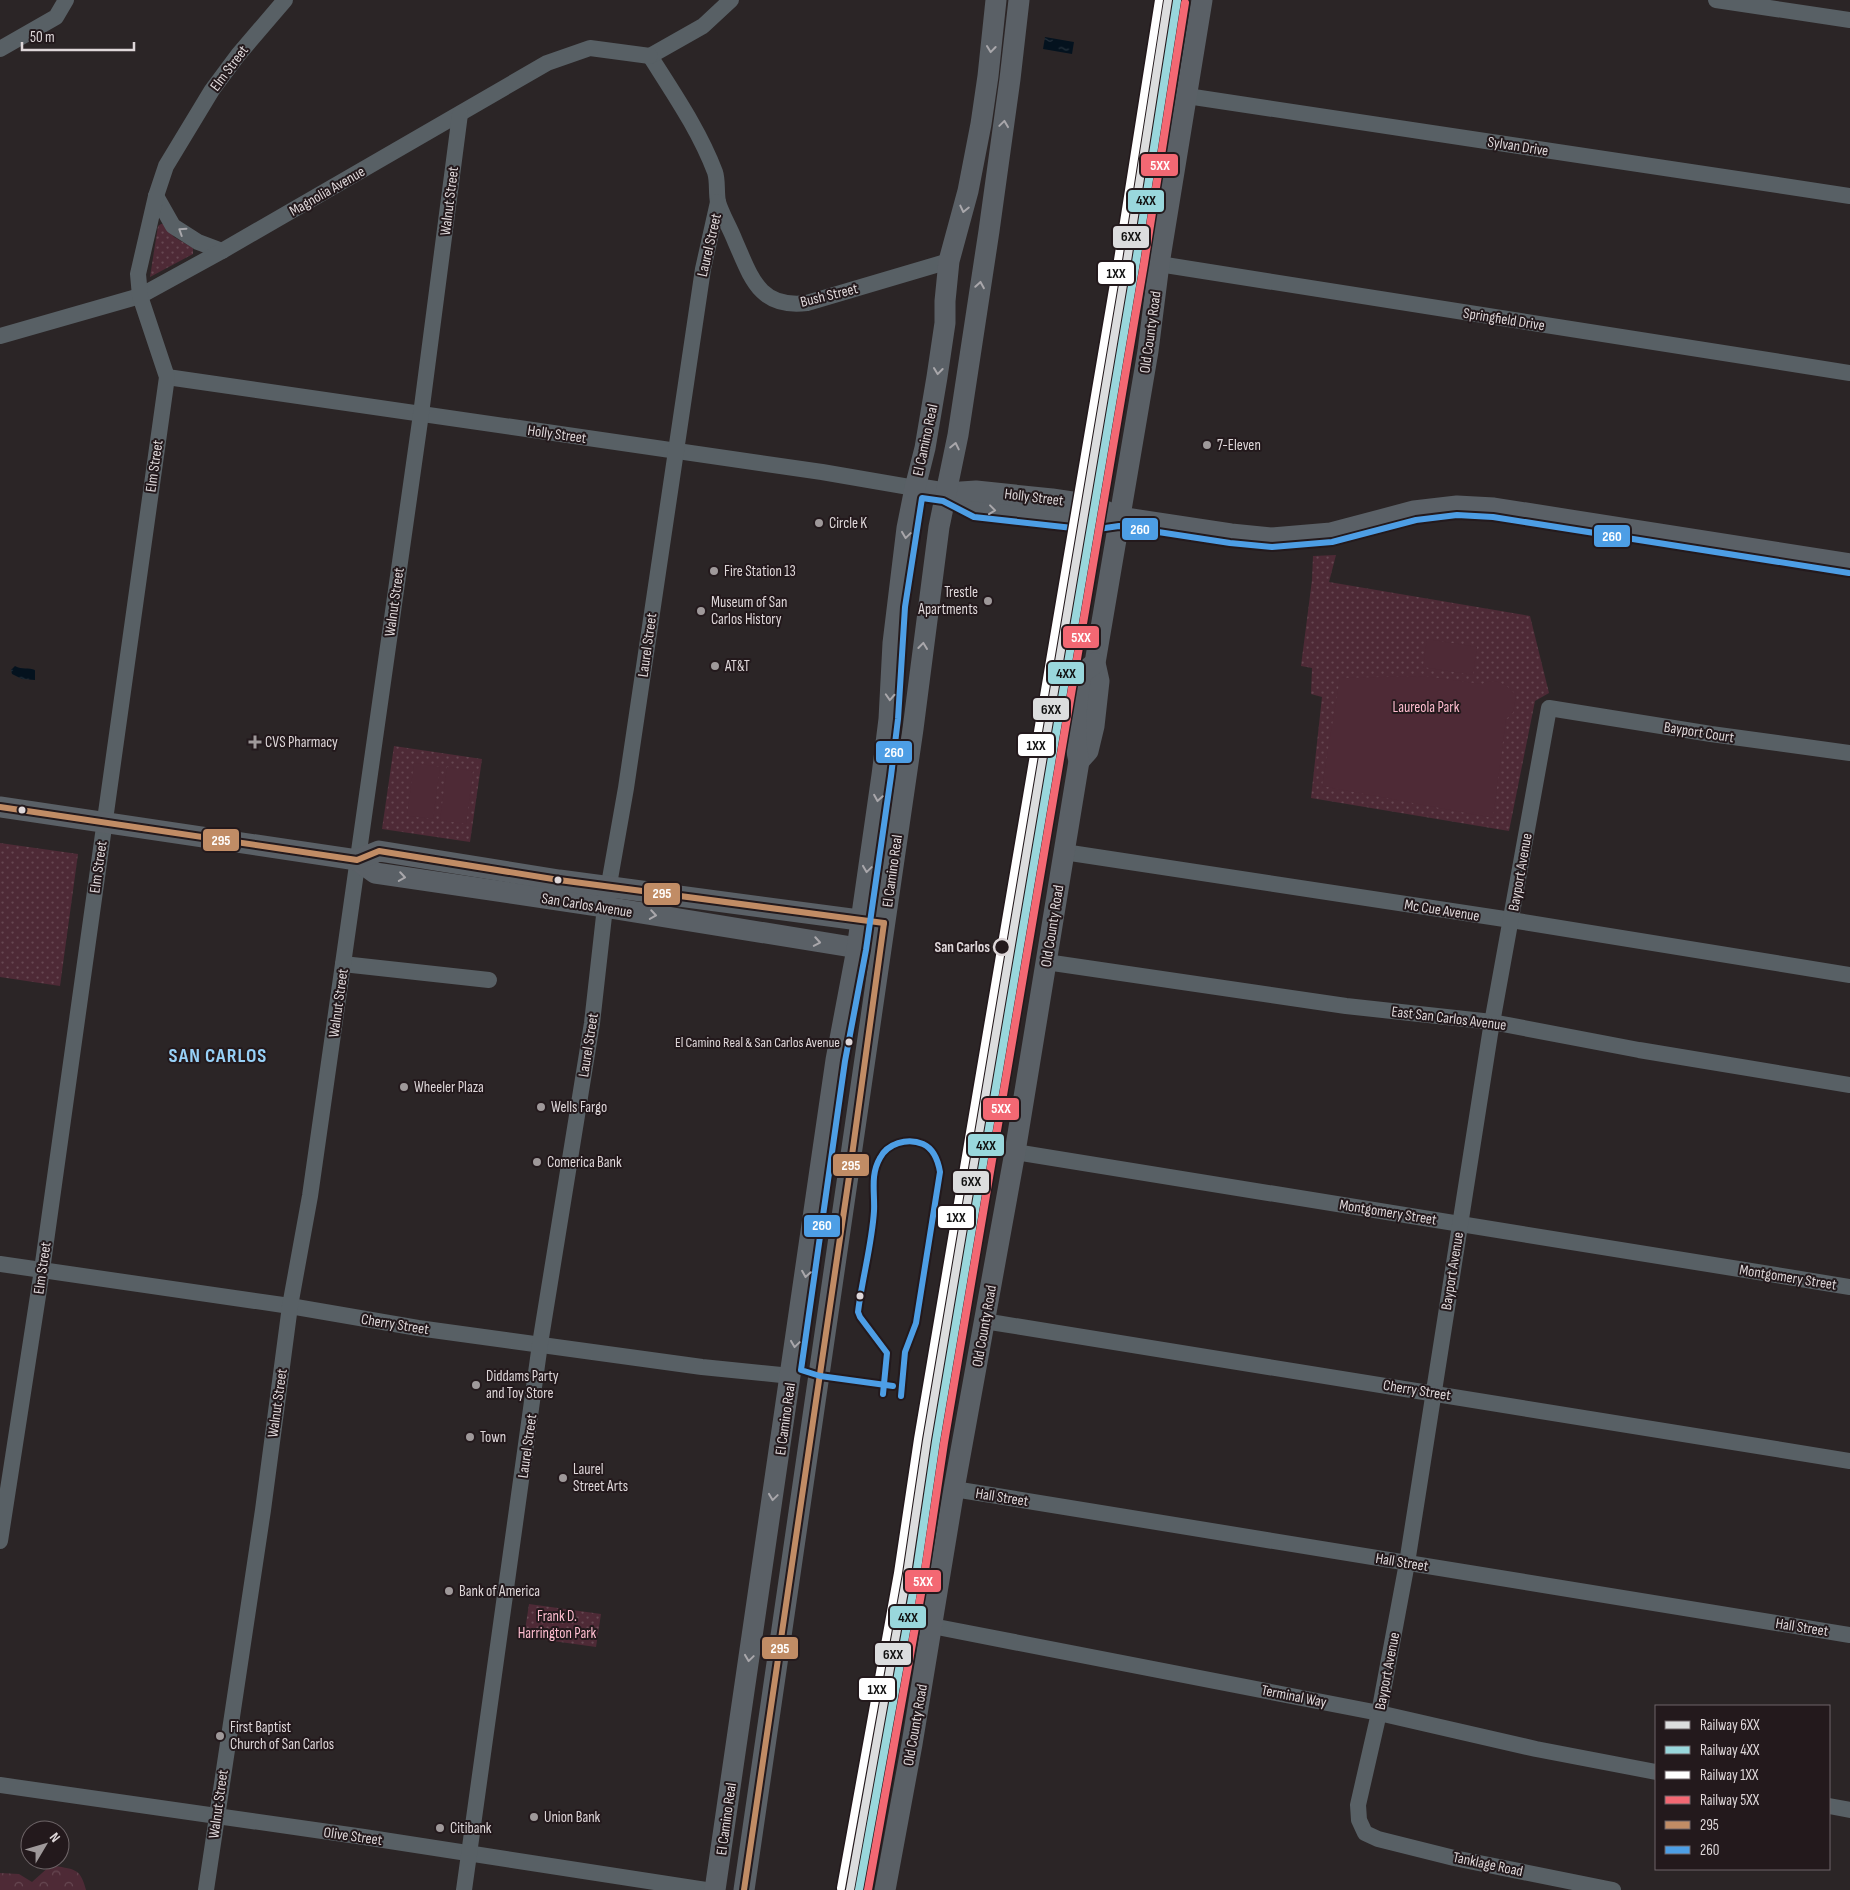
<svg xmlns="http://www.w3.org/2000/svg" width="1850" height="1890" viewBox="0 0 1850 1890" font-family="'Sofia Sans Condensed',sans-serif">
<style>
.forest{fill:url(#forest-crowns)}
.park{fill:url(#park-dots)}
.garden{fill:#4e2a36}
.water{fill:url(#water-ripples)}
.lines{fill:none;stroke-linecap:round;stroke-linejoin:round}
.minor{stroke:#586065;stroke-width:16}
.major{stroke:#5a6066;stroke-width:21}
.rail-casing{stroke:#5b5c5f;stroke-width:5.5}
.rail{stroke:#23191c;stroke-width:4;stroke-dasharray:11;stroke-linecap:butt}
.bus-1-casing{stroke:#23191c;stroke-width:10}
.bus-2-casing{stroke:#23191c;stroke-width:10}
.bus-1{stroke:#c18c65;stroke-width:6}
.bus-2{stroke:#4d9ee5;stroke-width:6}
.rail-1-casing{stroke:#23191c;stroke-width:11}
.rail-2-casing{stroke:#23191c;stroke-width:11}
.rail-3-casing{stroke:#23191c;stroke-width:11}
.rail-4-casing{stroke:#23191c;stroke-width:11}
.rail-1{stroke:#dcddde;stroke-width:8}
.rail-2{stroke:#99d7dc;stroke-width:8}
.rail-3{stroke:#fff;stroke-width:8}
.rail-4{stroke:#f36873;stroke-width:8}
.oneway{stroke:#a9a7ab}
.oneway2{stroke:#a8a7ab}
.poi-dot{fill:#9f999a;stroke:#23191c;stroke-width:2}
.bus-dot{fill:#ded7d9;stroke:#23191c;stroke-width:2}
.stop-dot{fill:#23191c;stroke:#ded7d9;stroke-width:2.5}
.labels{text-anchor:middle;stroke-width:4;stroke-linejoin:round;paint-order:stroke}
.bus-label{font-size:14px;fill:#ded7d9;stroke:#23191c;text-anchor:end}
.street-label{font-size:15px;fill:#ded7d9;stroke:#23191c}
.poi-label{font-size:15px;fill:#ded7d9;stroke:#23191c;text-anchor:start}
.park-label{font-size:15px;fill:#febdcf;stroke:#23191c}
.stop-label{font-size:15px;font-weight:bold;fill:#ded7d9;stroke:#23191c;text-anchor:end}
.district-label{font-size:20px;font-weight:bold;letter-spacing:1px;fill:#97d1f7;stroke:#23191c}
.line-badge{stroke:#23191c;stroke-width:2}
.badge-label{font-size:14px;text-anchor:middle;font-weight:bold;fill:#fff}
.pale-badge-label{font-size:14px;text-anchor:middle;font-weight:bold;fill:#111}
</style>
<defs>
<pattern id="forest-crowns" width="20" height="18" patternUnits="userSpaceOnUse" patternTransform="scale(1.25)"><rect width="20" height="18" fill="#4e2a36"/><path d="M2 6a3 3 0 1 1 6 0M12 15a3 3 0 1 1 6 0" fill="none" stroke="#674852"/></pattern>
<pattern id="park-dots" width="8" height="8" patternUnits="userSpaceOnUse" patternTransform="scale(1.25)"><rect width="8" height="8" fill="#4e2a36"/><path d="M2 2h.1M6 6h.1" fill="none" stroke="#674852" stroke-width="1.8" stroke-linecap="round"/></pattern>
<pattern id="water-ripples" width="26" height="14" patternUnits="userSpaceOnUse" patternTransform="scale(1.25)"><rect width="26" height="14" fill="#04121e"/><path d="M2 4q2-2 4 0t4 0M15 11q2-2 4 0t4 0" fill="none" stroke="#28343e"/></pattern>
</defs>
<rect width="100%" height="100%" fill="#2b2526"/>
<!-- forest -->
<path class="forest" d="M51 1865C73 1870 80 1866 86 1890H0V1873L19 1874 32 1882Z"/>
<!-- park -->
<g class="park">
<path d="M161 224H164L174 237 193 248V254L150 277 158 226Z"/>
<path d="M1336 555 1329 582 1530 616 1549 693 1535 701 1509 831 1311 798 1322 697 1311 694 1312 668 1301 666 1312 580 1313 556Z"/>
<path d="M394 746 482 759 470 842 382 829Z"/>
<path d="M0 843 78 854 60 986 0 977Z"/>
<path d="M529 1604 601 1614 596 1647 524 1637Z"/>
</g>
<!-- garden -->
<g class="garden">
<path d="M1427 639 1477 647 1473 675 1423 667Z"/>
<path d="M1424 676 1482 684C1496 677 1507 685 1516 695L1513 713 1506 719 1493 818 1322 786 1340 678Z"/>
<path d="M414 763 440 767 433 819 407 816Z"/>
<path d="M447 767 473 771 466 824 440 820Z"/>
</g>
<!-- water -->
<g class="water">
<path d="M1045 37 1074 42 1072 54 1043 49Z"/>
<path d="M15 666C22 670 29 667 35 670V680L22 679 12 674 11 670Z"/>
</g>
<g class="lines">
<!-- minor -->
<g class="minor">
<path d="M1716 0 1850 20"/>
<path d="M0 49 56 17 66 0"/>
<path d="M650 56C674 94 699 130 715 172 718 181 716 192 718 202 722 215 730 228 735 241 751 277 759 309 807 303L949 261"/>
<path d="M650 56 703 26 731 0"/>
<path d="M1187 96 1850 196"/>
<path d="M156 196 173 226 198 242 222 251"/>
<path d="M1159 264 1850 373"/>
<path d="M0 336 140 296 222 251 547 63 590 48 650 56"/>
<path d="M167 377 822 472 915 488"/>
<path d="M1064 852 1511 920 1850 975"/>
<path d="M1046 962 1346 1006 1492 1022 1639 1050 1850 1085"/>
<path d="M343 964 489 980"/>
<path d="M1015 1152 1850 1287"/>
<path d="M0 1264 290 1306 418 1328 702 1367 791 1376"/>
<path d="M984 1321 1850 1461"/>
<path d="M954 1489 1850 1635"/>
<path d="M0 1541 42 1270 167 377 140 296 138 274 156 196 166 166 212 90 238 55 285 0"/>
<path d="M932 1626 1379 1713 1536 1749 1656 1772"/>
<path d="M0 1785 364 1837 706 1890"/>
<path d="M1829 1806 1850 1810"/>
<path d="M206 1890 263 1510 290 1306 310 1196 343 964 421 414 460 114"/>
<path d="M464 1890 540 1344 592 1023 605 907 626 788 703 269 718 202"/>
<path d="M1613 1890 1454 1858 1378 1839 1365 1833 1359 1820 1358 1805 1379 1713 1407 1563 1490 1034 1549 708 1711 734 1850 753"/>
</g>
<!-- major -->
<g class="major">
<path d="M915 488 946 493 975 508 1091 521 1119 517"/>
<path d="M946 493 976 491 1052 499 1092 505 1119 517 1231 534 1272 538 1331 533 1414 511 1457 506 1494 508 1850 564"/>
<path d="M1079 761 1088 751 1094 726 1099 681 1095 663 1148 351 1159 264 1202 0"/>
<path d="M0 807 357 860 375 873 605 907 870 950"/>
<path d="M357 860 379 851 559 880 874 922"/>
<path d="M715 1890 836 1060 857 949 882 775 889 719 893 643 907 528 915 488 925 448 937 377 945 323V301L949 261 968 191 981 124 988 76 996 0"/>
<path d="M744 1890 913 729 939 527 958 435 989 231 1010 79 1019 0"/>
<path d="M885 1890 912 1744 954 1489 1015 1152 1079 761C1072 735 1077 700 1081 674L1095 663"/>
</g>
<!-- rail casing -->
<g class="rail-casing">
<path id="rail" d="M897 1716 901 1684 941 1435 953 1285"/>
</g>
<!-- rail -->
<use href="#rail" class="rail"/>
<!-- bus-1 casing -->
<g class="bus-1-casing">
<g id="bus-1">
<path d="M0 807 357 860 379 851 559 880 884 923"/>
<path d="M744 1890 849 1177 884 923"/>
</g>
</g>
<!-- bus-2 casing -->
<g class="bus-2-casing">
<g id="bus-2">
<path d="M893 1386 820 1376 801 1370 845 1061 866 950 891 776 898 719 905 607 922 498 943 501 974 517 1091 530 1119 526 1230 543 1272 547 1332 542 1416 520 1457 515 1493 517 1849 573"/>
<path d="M883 1394 887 1353 860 1317 858 1312C862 1279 872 1244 874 1211 875 1193 870 1175 880 1158 887 1144 907 1137 923 1144 934 1149 938 1160 940 1172L916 1323 905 1352 901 1396"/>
</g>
</g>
<!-- bus-1 -->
<use href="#bus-1" class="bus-1"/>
<!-- bus-2 -->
<use href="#bus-2" class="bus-2"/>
<!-- rail-1 casing -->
<g class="rail-1-casing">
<path id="rail-1" d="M850 1890 907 1574 927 1440 1127 261 1168 0"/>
</g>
<!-- rail-2 casing -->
<g class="rail-2-casing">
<path id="rail-2" d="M859 1890 916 1576 936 1441 1136 262 1177 1"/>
</g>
<!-- rail-3 casing -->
<g class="rail-3-casing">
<path id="rail-3" d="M841 1888 898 1573 918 1439 1118 260 1159 0"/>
</g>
<!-- rail-4 casing -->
<g class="rail-4-casing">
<path id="rail-4" d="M868 1890 924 1577 944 1443 1144 264 1185 3"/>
</g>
<!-- rail-1 -->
<use href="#rail-1" class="rail-1"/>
<!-- rail-2 -->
<use href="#rail-2" class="rail-2"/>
<!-- rail-3 -->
<use href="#rail-3" class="rail-3"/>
<!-- rail-4 -->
<use href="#rail-4" class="rail-4"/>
</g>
<!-- one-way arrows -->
<defs><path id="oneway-chevron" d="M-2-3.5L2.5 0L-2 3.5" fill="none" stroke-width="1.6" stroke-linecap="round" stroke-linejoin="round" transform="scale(1.25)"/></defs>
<g class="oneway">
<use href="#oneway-chevron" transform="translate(991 49) rotate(97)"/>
<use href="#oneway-chevron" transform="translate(1004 124) rotate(-82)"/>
<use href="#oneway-chevron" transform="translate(964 209) rotate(103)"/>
<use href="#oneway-chevron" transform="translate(980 285) rotate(-81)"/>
<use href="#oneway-chevron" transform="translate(938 371) rotate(97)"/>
<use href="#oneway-chevron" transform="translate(955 446) rotate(-78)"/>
<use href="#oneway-chevron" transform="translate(992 510) rotate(7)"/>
<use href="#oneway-chevron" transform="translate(906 535) rotate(98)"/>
<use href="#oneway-chevron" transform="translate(923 646) rotate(-83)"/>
<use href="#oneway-chevron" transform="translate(890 697) rotate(93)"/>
<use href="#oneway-chevron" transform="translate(878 798) rotate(99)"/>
<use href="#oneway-chevron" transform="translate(867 869) rotate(98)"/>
<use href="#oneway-chevron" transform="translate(402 877) rotate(9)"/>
<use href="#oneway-chevron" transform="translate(653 915) rotate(9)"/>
<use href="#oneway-chevron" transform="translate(817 942) rotate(10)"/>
<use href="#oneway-chevron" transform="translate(806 1274) rotate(99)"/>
<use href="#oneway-chevron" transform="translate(795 1344) rotate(98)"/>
<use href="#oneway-chevron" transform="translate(773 1497) rotate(98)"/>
<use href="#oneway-chevron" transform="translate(749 1658) rotate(98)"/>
</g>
<use class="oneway2" href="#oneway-chevron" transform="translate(182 231) rotate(-147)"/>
<!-- markers -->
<g class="poi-dot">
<circle cx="1207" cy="445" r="5"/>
<circle cx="819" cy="523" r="5"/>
<circle cx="714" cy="571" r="5"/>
<circle cx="988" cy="601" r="5"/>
<circle cx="701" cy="611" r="5"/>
<circle cx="715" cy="666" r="5"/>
<path d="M252.5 734.5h5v5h5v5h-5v5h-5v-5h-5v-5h5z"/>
<circle cx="404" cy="1087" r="5"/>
<circle cx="541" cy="1107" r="5"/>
<circle cx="537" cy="1162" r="5"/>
<circle cx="476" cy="1385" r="5"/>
<circle cx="470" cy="1437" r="5"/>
<circle cx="563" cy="1478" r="5"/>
<circle cx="449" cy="1591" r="5"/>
<circle cx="220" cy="1736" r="5"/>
<circle cx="534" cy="1817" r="5"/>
<circle cx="440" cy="1828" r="5"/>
</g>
<g class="bus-dot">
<circle cx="22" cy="810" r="4.5"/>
<circle cx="558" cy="880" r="4.5"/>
<circle cx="849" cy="1042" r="4.5"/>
<circle cx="860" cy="1296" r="4.5"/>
</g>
<circle class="stop-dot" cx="1002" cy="947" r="8"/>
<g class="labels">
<!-- bus labels -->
<g class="bus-label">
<text x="840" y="1047">El Camino Real &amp; San Carlos Avenue</text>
</g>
<!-- street labels -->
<g class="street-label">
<text transform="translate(229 68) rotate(-53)" y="5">Elm Street</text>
<text transform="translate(1518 146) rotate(9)" y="5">Sylvan Drive</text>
<text transform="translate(327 191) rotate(-30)" y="5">Magnolia Avenue</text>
<text transform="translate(449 201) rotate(-83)" y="5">Walnut Street</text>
<text transform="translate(709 245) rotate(-77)" y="5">Laurel Street</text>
<text transform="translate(829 295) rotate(-14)" y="5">Bush Street</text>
<text transform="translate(1504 319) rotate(9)" y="5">Springfield Drive</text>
<text transform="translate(1150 332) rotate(-82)" y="5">Old County Road</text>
<text transform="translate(557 434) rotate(8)" y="5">Holly Street</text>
<text transform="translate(925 440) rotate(-78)" y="5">El Camino Real</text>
<text transform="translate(154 466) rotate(-82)" y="5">Elm Street</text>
<text transform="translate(1034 497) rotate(7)" y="5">Holly Street</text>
<text transform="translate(394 602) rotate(-82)" y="5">Walnut Street</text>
<text transform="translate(647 645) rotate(-82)" y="5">Laurel Street</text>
<text transform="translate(1699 732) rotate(9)" y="5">Bayport Court</text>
<text transform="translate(98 867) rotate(-82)" y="5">Elm Street</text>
<text transform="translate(892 871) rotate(-82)" y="5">El Camino Real</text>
<text transform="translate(1520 872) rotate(-80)" y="5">Bayport Avenue</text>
<text transform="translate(587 905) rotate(9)" y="5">San Carlos Avenue</text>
<text transform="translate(1442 910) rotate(9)" y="5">Mc Cue Avenue</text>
<text transform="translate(1052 926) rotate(-81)" y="5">Old County Road</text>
<text transform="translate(338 1003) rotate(-82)" y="5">Walnut Street</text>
<text transform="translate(1449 1018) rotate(7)" y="5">East San Carlos Avenue</text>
<text transform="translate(588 1045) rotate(-81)" y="5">Laurel Street</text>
<text transform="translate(1388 1212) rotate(9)" y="5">Montgomery Street</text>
<text transform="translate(42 1268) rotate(-82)" y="5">Elm Street</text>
<text transform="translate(1452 1271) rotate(-81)" y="5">Bayport Avenue</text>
<text transform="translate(1788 1277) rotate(9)" y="5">Montgomery Street</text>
<text transform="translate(395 1324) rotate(9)" y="5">Cherry Street</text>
<text transform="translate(984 1326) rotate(-80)" y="5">Old County Road</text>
<text transform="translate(1417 1390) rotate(9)" y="5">Cherry Street</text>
<text transform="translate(277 1403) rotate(-82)" y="5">Walnut Street</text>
<text transform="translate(785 1419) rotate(-82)" y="5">El Camino Real</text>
<text transform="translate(527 1446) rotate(-82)" y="5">Laurel Street</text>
<text transform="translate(1002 1497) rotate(9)" y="5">Hall Street</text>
<text transform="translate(1402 1562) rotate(9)" y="5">Hall Street</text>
<text transform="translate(1802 1627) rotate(9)" y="5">Hall Street</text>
<text transform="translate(1387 1671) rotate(-79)" y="5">Bayport Avenue</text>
<text transform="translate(1294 1696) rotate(11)" y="5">Terminal Way</text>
<text transform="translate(915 1725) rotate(-80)" y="5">Old County Road</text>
<text transform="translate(218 1804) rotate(-82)" y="5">Walnut Street</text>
<text transform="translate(726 1819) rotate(-82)" y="5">El Camino Real</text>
<text transform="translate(353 1836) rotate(8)" y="5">Olive Street</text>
<text transform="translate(1488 1864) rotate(12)" y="5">Tanklage Road</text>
</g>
<!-- poi labels -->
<g class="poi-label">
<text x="1217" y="450">7-Eleven</text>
<text x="829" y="528">Circle K</text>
<text x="724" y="576">Fire Station 13</text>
<text x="978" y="597" text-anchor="end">Trestle<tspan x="978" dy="17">Apartments</tspan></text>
<text x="711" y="607">Museum of San<tspan x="711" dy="17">Carlos History</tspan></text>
<text x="725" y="671">AT&amp;T</text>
<text x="265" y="747">CVS Pharmacy</text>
<text x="414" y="1092">Wheeler Plaza</text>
<text x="551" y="1112">Wells Fargo</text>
<text x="547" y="1167">Comerica Bank</text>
<text x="486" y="1381">Diddams Party<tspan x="486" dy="17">and Toy Store</tspan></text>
<text x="480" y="1442">Town</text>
<text x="573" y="1474">Laurel<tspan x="573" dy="17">Street Arts</tspan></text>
<text x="459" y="1596">Bank of America</text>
<text x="230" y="1732">First Baptist<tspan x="230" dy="17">Church of San Carlos</tspan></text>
<text x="544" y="1822">Union Bank</text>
<text x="450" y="1833">Citibank</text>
</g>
<!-- park labels -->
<g class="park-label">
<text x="1426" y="712">Laureola Park</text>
<text x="557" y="1621">Frank D.<tspan x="557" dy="17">Harrington Park</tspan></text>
</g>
<!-- stop labels -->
<g class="stop-label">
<text x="990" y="952">San Carlos</text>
</g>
<!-- district labels -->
<g class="district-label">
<text x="218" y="1062">SAN CARLOS</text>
</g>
</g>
<g class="line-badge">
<rect x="1140" y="153" width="39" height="24" rx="5" fill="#f36873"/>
<rect x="1127" y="189" width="38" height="24" rx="5" fill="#99d7dc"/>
<rect x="1112" y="225" width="38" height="24" rx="5" fill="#dcddde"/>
<rect x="1097" y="261" width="38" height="24" rx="5" fill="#fff"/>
<rect x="1121" y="517" width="38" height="24" rx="5" fill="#4d9ee5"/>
<rect x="1593" y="524" width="38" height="24" rx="5" fill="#4d9ee5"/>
<rect x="1062" y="625" width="38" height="24" rx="5" fill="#f36873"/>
<rect x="1047" y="661" width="38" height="24" rx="5" fill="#99d7dc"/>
<rect x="1032" y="697" width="38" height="24" rx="5" fill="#dcddde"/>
<rect x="1017" y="733" width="38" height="24" rx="5" fill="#fff"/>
<rect x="875" y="740" width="38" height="24" rx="5" fill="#4d9ee5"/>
<rect x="202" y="828" width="38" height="24" rx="5" fill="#c18c65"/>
<rect x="643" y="882" width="38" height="24" rx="5" fill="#c18c65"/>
<rect x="982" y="1097" width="38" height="24" rx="5" fill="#f36873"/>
<rect x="967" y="1133" width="38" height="24" rx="5" fill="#99d7dc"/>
<rect x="832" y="1153" width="38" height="24" rx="5" fill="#c18c65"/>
<rect x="952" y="1170" width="38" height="24" rx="5" fill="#dcddde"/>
<rect x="937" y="1205" width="38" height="24" rx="5" fill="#fff"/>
<rect x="803" y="1214" width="38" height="24" rx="5" fill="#4d9ee5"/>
<rect x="904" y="1569" width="38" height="24" rx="5" fill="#f36873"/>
<rect x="889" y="1605" width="38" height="24" rx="5" fill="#99d7dc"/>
<rect x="761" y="1636" width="38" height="24" rx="5" fill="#c18c65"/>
<rect x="874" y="1642" width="38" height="24" rx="5" fill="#dcddde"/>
<rect x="858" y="1677" width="38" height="24" rx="5" fill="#fff"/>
</g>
<g class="badge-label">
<text x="1160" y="170">5XX</text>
<text x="1140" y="534">260</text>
<text x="1612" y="541">260</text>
<text x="1081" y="642">5XX</text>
<text x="894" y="757">260</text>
<text x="221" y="845">295</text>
<text x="662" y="898">295</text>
<text x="1001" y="1113">5XX</text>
<text x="851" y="1170">295</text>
<text x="822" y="1230">260</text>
<text x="923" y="1586">5XX</text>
<text x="780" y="1653">295</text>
</g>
<g class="pale-badge-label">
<text x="1146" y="205">4XX</text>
<text x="1131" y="241">6XX</text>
<text x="1116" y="278">1XX</text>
<text x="1066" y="678">4XX</text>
<text x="1051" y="714">6XX</text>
<text x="1036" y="750">1XX</text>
<text x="986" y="1150">4XX</text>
<text x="971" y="1186">6XX</text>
<text x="956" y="1222">1XX</text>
<text x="908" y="1622">4XX</text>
<text x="893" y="1659">6XX</text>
<text x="877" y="1694">1XX</text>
</g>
<!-- legend -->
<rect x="1655" y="1705" width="175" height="165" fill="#23191c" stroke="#6e6568"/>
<rect x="1665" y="1721" width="25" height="8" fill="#dcddde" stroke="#6e6568"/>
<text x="1700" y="1730" font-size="15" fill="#ded7d9">Railway 6XX</text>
<rect x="1665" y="1746" width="25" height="8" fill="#99d7dc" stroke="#6e6568"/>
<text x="1700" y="1755" font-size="15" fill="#ded7d9">Railway 4XX</text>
<rect x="1665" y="1771" width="25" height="8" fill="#ffffff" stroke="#6e6568"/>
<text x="1700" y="1780" font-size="15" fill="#ded7d9">Railway 1XX</text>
<rect x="1665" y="1796" width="25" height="8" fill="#f36873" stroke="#6e6568"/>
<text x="1700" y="1805" font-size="15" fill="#ded7d9">Railway 5XX</text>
<rect x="1665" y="1821" width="25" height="8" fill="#c18c65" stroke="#6e6568"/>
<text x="1700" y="1830" font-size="15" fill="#ded7d9">295</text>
<rect x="1665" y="1846" width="25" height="8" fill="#4d9ee5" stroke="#6e6568"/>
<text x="1700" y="1855" font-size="15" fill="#ded7d9">260</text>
<!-- north arrow -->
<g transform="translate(45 1845) rotate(52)"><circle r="24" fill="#23191c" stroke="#6e6568"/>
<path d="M0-4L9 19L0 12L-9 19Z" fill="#9f999a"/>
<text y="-8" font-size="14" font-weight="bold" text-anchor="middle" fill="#ded7d9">N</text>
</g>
<!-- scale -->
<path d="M22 42v8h112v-8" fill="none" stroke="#ded7d9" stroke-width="2.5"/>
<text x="30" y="42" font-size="15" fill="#ded7d9" stroke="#23191c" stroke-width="4" paint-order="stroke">50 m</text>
</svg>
